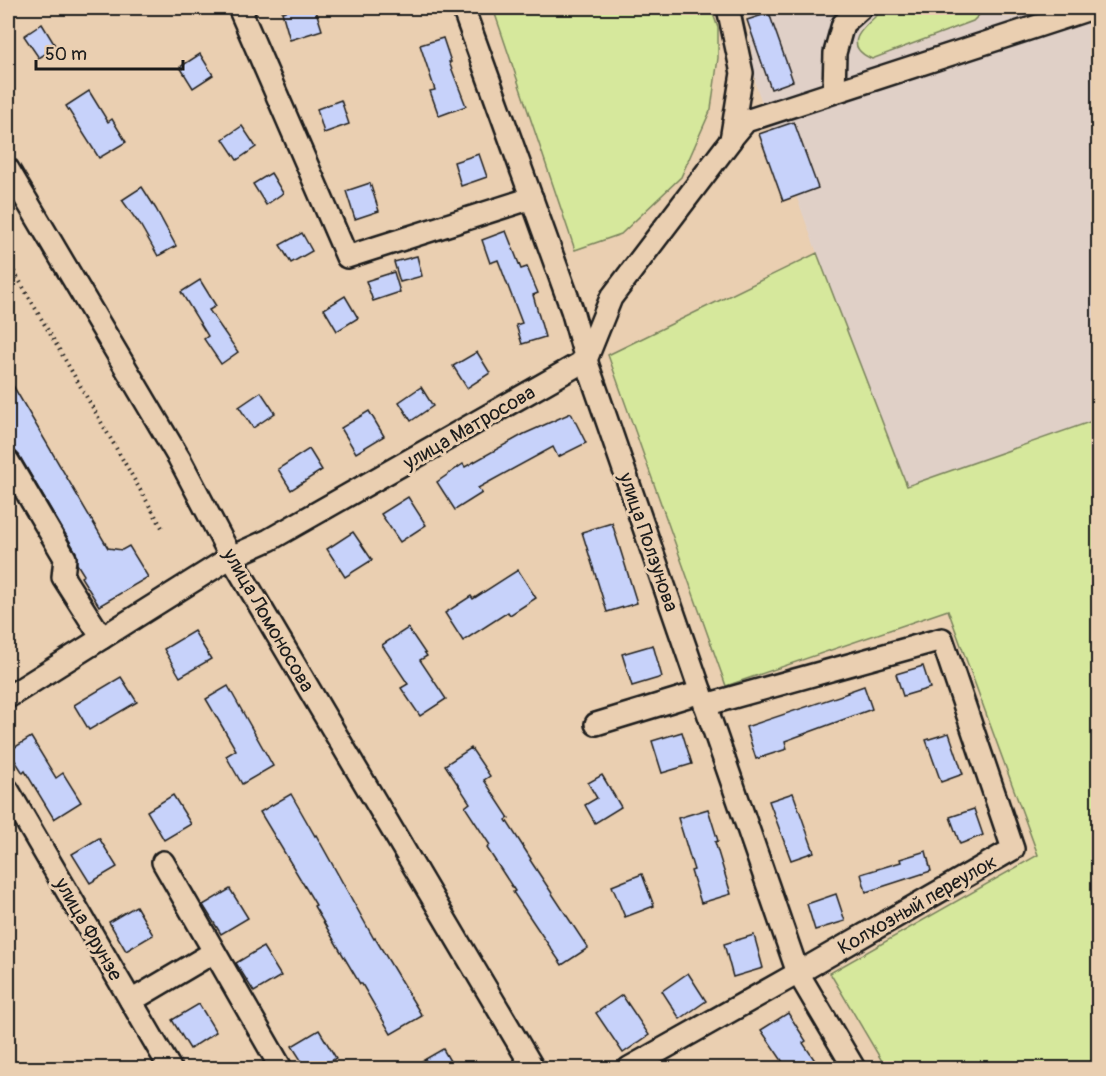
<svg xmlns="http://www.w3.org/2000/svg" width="1106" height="1076" viewBox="0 0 1106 1076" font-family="Pangolin,sans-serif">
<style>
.built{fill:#e0d0c7}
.green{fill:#d6e89c;stroke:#79825c;stroke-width:1.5}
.building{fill:#c7d2fa;stroke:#1c1c1c;stroke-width:1.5}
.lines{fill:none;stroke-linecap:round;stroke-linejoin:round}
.minor-casing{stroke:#1c1c1c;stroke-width:26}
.path{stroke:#1c1c1c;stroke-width:4;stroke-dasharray:1.5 4.5;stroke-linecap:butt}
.minor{stroke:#eacfb1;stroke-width:21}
.labels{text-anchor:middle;stroke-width:6;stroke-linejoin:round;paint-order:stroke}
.street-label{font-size:20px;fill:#1c1c1c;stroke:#eacfb1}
</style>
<rect width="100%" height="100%" fill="#eacfb1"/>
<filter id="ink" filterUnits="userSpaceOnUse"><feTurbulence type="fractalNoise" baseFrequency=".0167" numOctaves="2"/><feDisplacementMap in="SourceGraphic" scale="12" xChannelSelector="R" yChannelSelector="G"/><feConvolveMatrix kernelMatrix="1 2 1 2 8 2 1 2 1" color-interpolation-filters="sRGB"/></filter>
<g filter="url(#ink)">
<!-- built -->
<path class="built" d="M746 8H1098V419L907 486 817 253 756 86Z"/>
<!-- green -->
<g class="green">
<path d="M493 8H711L718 28V58L711 109 681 177 621 234 575 250Z"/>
<path d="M885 8H981L979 15 973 21 872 59C837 44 869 23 885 8Z"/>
<path d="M817 253 907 486 1098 419V1068H886L830 973 1038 855 948 610 726 686 608 355Z"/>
</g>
<!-- building -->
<g class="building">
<path d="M298 8H315L322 30 290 40 282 12Z"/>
<path d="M769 13 793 81 771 89 747 20Z"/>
<path d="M42 24 56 47 39 58 24 36Z"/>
<path d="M443 38 451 62H449L466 106 439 116 430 91 435 90 420 45Z"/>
<path d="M200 54 213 75 193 88 180 67Z"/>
<path d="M89 91 108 122 112 119 126 142 99 158 66 106Z"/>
<path d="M341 100 349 124 324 133 317 109Z"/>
<path d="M794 122 818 188 783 201 759 134Z"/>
<path d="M242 126 256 147 237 160 223 139Z"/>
<path d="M479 154 487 177 461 186 454 162Z"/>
<path d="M271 173 283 193 266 205 253 184Z"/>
<path d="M370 183 379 211 355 219 346 191Z"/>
<path d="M142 187 156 209 176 246 158 256 138 221H137L122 200Z"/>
<path d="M506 231 521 269 527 267 538 293 533 295 545 337 522 344 516 325 522 323 498 260 490 263 482 240Z"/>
<path d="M302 233 312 251 291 263 280 245Z"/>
<path d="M417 256 422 276 400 282 394 262Z"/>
<path d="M394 272 400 292 373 301 366 281Z"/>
<path d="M200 280 216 306 209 310 238 352 221 364 204 339 208 336 181 292Z"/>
<path d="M345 296 358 318 337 331 324 309Z"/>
<path d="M477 352 490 373 467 388 453 366Z"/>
<path d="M8 377 108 548 122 550 129 546 148 577 99 606 81 577 84 575 77 564 76 552 19 455 8 446Z"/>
<path d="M421 387 433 406 411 421 399 402Z"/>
<path d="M261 392 275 413 253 428 239 407Z"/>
<path d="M369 411 384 436 356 453 341 428Z"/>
<path d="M571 413 586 443 558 457 553 447 478 488 482 493 455 510 437 482 463 464 465 467 524 434Z"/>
<path d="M309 449 322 470 291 490 278 469Z"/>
<path d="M408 497 426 525 400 542 381 514Z"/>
<path d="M612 523 637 603 607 612 582 532Z"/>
<path d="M353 532 372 560 345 577 327 549Z"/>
<path d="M518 570 536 598 510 615 508 612 463 641 445 613 471 596 473 599Z"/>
<path d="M408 628 427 656 420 660 446 699 420 716 401 688 408 684 382 645Z"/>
<path d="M194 631 211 659 180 677 164 649Z"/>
<path d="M653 645 662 677 632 686 622 654Z"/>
<path d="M923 666 930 688 903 696 896 674Z"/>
<path d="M121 677 137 702 89 730 74 705Z"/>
<path d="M228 686 273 766 242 784 226 756 236 750 206 699Z"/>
<path d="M864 686 872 709 785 741 787 749 756 759 746 727 848 693 847 692Z"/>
<path d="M682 732 692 764 662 773 652 741Z"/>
<path d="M949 733 963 774 941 782 926 740Z"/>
<path d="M31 737 56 778 63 773 81 802 54 819 25 771 23 773 9 751Z"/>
<path d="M471 748 490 776 484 780 509 818 506 820 531 859 530 860 588 948 562 965 513 892 515 891 487 848 490 845 465 807 470 803 445 765Z"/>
<path d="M602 775 621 807 595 823 585 805 597 798 588 783Z"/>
<path d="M793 793 814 852 791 860 769 801Z"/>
<path d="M291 794 315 836 316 835 374 939 375 938 422 1016 391 1034 362 984H360L331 935 314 906 316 905 260 812Z"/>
<path d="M173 795 191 824 164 840 147 811Z"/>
<path d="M708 809 718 841 715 842 731 894 701 903 691 871 694 870 678 818Z"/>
<path d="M974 809 983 835 960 844 950 817Z"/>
<path d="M99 838 117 867 90 883 72 854Z"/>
<path d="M926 851 931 871 866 892 861 874 901 862 900 859Z"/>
<path d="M642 874 654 906 625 917 612 886Z"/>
<path d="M230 889 248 918 221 934 203 905Z"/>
<path d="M836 894 845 921 815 930 807 904Z"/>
<path d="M136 906 153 935 126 951 109 922Z"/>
<path d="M754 935 763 968 733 977 724 944Z"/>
<path d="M263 947 281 976 254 992 236 963Z"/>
<path d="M688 973 706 1001 680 1019 662 991Z"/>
<path d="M622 995 649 1035 623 1053 596 1013Z"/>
<path d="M199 1004 216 1032 190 1049 172 1020Z"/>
<path d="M788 1013 806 1041 803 1043 820 1068H787L761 1030Z"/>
<path d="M319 1030 336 1058 320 1068H306L292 1046Z"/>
<path d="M443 1049 454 1068H410Z"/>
</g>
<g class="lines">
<!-- minor casing -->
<g class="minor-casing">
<g id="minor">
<path d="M245 8 240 10 347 257 532 198"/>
<path d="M463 8 572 310 586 360 798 973 854 1068"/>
<path d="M834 91 835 53 843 24 861 8"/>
<path d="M731 139 746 121 1093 8"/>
<path d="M8 169 179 458 231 557 533 1068"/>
<path d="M8 461 65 558 63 577 102 638"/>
<path d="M8 697 231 557 269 540 586 360 611 298 731 140 742 73 728 8"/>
<path d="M596 724 701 692"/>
<path d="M8 790 170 1068"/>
<path d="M163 862 281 1068"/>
<path d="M131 1001 214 952"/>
<path d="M629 1068 798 973 1013 849 942 639 705 705"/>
</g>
</g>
<!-- path -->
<path class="path" d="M8 261 164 531"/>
<!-- minor -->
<use href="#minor" class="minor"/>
</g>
</g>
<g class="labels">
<!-- street labels -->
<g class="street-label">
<text transform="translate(469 427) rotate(-30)" y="7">улица Матросова</text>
<text transform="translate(649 542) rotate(71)" y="7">улица Ползунова</text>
<text transform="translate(269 620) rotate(60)" y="7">улица Ломоносова</text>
<text transform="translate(917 904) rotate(-30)" y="7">Колхозный переулок</text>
<text transform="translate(89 929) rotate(60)" y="7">улица Фрунзе</text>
</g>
</g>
<!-- margin -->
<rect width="1106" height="1076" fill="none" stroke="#eacfb1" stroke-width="30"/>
<rect x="15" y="15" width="1076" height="1046" fill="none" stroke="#1c1c1c" stroke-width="2" filter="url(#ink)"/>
<!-- scale -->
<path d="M36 60v9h147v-9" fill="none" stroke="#1c1c1c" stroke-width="3"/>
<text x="45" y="60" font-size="18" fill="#1c1c1c" stroke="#eacfb1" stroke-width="4.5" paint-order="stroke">50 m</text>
</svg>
